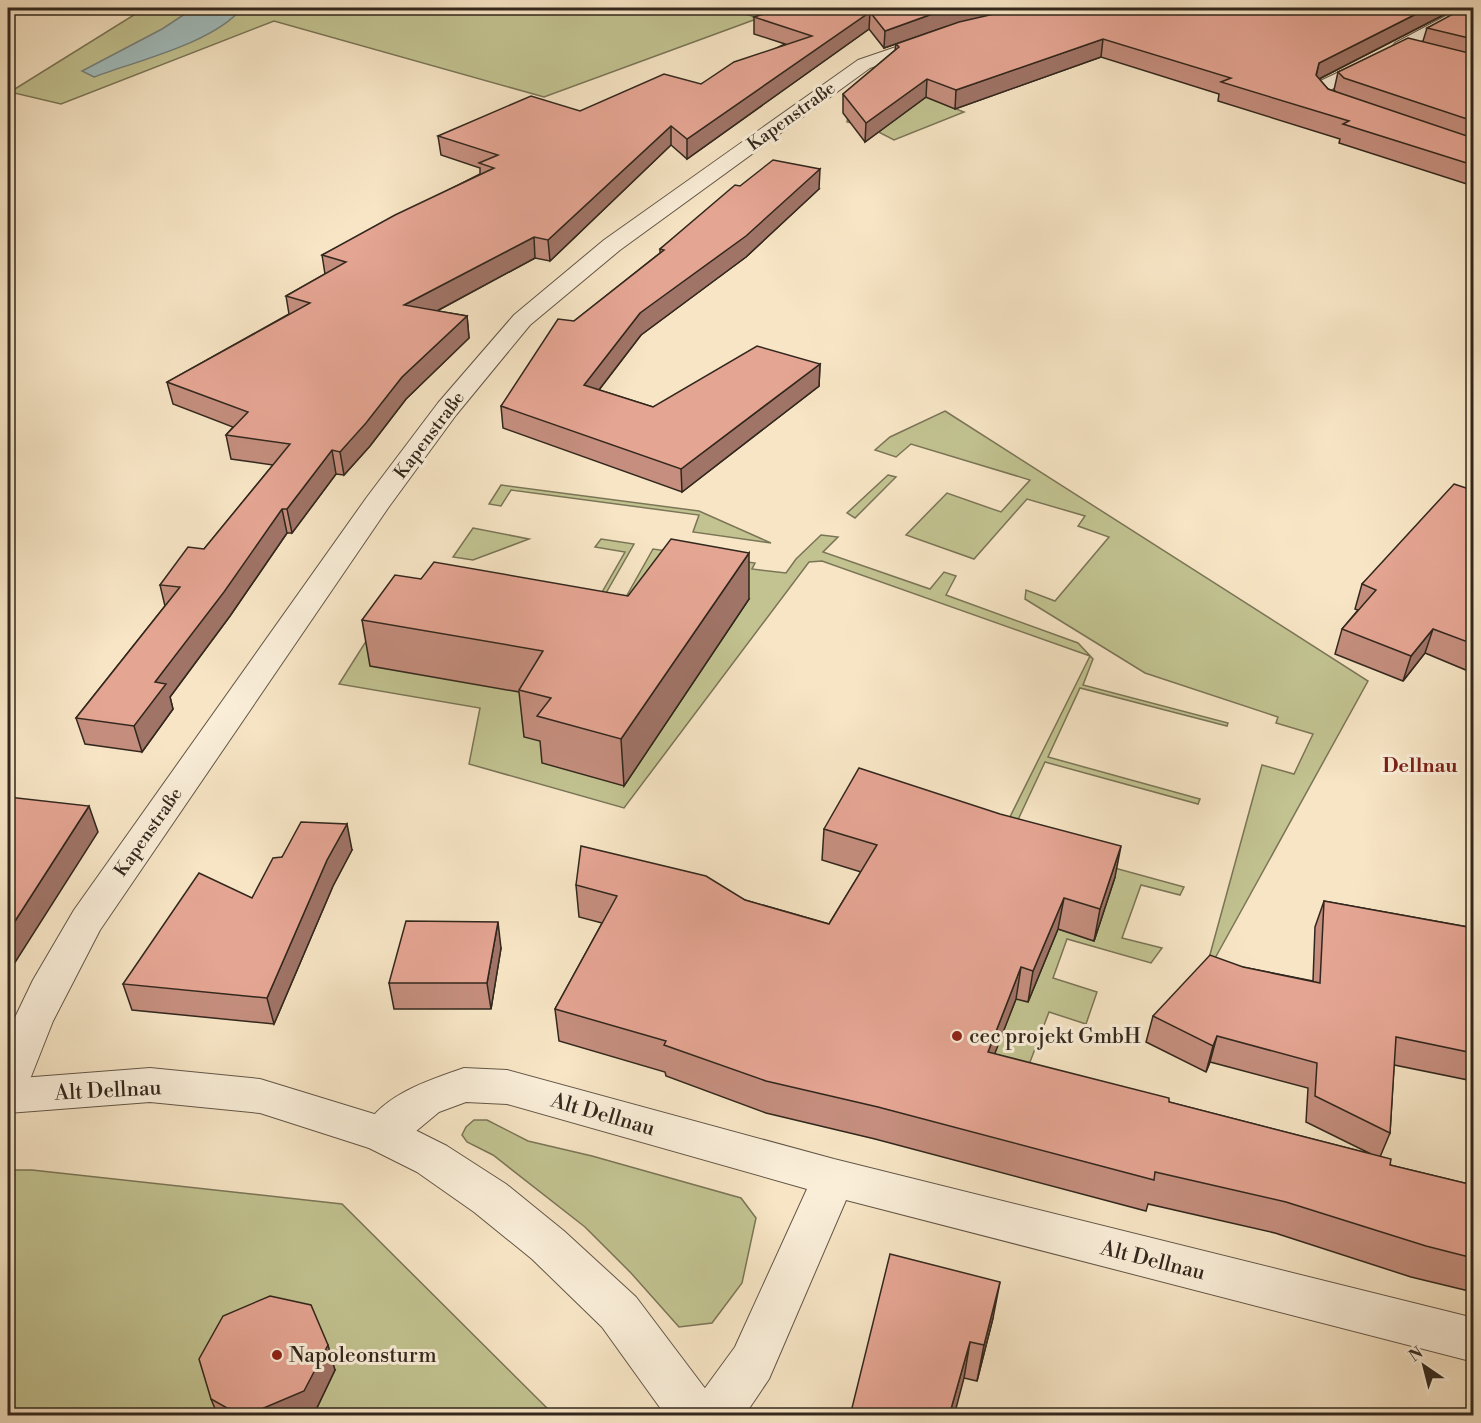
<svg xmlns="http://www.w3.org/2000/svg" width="1481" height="1423" viewBox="0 0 1481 1423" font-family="'Libre Bodoni',serif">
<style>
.green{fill:#c2c391;stroke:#7a7557;stroke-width:1.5}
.water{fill:#a1bdbe;stroke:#75817e;stroke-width:1.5}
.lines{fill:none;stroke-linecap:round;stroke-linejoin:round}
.minor-casing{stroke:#635647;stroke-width:2}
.tertiary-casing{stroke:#635647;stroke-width:2}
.minor{fill:#faeed9;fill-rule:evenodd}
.tertiary{fill:#faeed9;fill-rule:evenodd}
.wall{fill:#c58e7e;stroke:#32271d;stroke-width:1.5}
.shaded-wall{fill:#a07467;stroke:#32271d;stroke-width:1.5}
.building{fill:#e5a593;stroke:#32271d;stroke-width:1.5}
.poi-dot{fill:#8f2418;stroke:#faeed9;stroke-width:2}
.labels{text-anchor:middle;stroke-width:6;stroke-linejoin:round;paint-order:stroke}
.street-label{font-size:18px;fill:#32271d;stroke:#faeed9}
.neighbourhood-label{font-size:20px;font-weight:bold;fill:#7a1f14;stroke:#faeed9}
.near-poi-label{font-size:21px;fill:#32271d;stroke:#faeed9;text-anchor:start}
.near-street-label{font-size:21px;fill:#32271d;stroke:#faeed9}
</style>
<rect width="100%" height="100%" fill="#f7e5c5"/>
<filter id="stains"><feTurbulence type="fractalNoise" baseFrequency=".00333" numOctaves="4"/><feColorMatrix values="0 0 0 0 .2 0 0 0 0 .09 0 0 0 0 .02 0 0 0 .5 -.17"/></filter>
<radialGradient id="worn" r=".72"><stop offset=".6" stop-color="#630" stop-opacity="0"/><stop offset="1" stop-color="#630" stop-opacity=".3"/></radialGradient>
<!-- green -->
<g class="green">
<path d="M145 8H724L759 18 544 97 274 21 61 104 10 92Z"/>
<path d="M917 94 964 112 894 140 867 126 847 122 848 117Z"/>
<path d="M945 411 1368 681 1203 980 1262 765 1294 774 1313 734 1276 723 1278 717 1145 673 1025 599 1026 590 1055 601 1109 537 1078 526 1085 516 1027 499 974 559 906 535 947 493 1001 512 1030 480 911 444 896 457 875 450 890 437Z"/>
<path d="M888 475 896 477 855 518 847 513Z"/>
<path d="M501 485 699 511 771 543 693 532 699 515 511 490 501 506 489 504Z"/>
<path d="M473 528 529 539 473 560 453 557Z"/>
<path d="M821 535 838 537 823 552 930 589 944 572 956 576 946 595 1078 643 1093 659 1083 685 1228 723 1227 726 1080 688 1048 757 1200 799 1198 804 1045 762 1009 839 1184 887 1180 895 1141 885 1122 938 1162 948 1151 963 1067 939 1053 978 1097 992 1086 1024 1049 1012 1027 1070 983 1084 1043 924 1094 941 1114 878 996 845 1090 656 822 561 809 562 624 808 469 764 480 708 339 684 401 586 595 652 653 549 755 563 752 569 786 573 796 559Z"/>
<path d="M601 539 634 544 598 607 597 601 625 552 595 547Z"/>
<path d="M474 1120H487L528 1141 592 1156 741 1198 756 1218 742 1283 712 1323 679 1327 631 1273 585 1227 493 1155 467 1142 462 1135 466 1127Z"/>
<path d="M8 1170H32L342 1204 554 1415H8Z"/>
</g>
<!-- water -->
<path class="water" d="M194 8H242C214 43 136 61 94 77L82 71 162 29Z"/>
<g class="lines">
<!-- minor casing -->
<g class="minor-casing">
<g id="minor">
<path d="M1461 8H1474V14L1416 46 1474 61V72L1395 51 1392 47 1395 43Z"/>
<path d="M934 34 940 35 943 39 940 43 870 68 620 250 530 325 456 415 388 508 100 930 53 1021 23 1097 8 1102V1032L33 980 74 910 367 497 438 403 514 315 604 240 858 60Z"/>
<path d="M1375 55 1381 56 1384 60 1381 64 1332 89C1338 103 1354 99 1362 109L1360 113C1344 117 1323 107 1314 94L1316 83Z"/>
<path d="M464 1068 507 1070 834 1159 1474 1318V1362L846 1200 769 1379 744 1416H689L697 1399 735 1347 807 1189 507 1104 466 1102 439 1112 397 1147 382 1152 367 1147 361 1134C379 1096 426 1081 464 1068Z"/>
</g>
</g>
<!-- tertiary casing -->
<g class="tertiary-casing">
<path id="tertiary" d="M150 1068 260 1079 397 1121 447 1146 506 1184 564 1231 636 1297 713 1399 721 1416H666L602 1327 532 1259 474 1212 417 1172 369 1148 260 1113 150 1102 8 1113V1079Z"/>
</g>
<!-- minor -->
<use href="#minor" class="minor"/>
<!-- tertiary -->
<use href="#tertiary" class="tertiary"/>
</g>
<!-- wall -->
<g class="wall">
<path d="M783 8H1457L1319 79 1328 89 1336 92 1334 90 1338 72 1423 41 1427 28 1473 8V186L1339 143 1340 139 1218 101 1219 94 1101 57 955 109 926 97 865 142 843 113V94L895 50 896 44 884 48 869 29 687 159 671 145 550 261 535 258 437 311 467 316 469 338 406 399 370 446 344 475 336 474 292 533H287L230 616 170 697 173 709 142 752 85 744 76 718 165 606 160 585 204 549 273 465 231 459 226 435 233 427 173 404 167 382 289 314 286 296 325 274 322 255 480 174V168L441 155 438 136 580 111 701 84 785 44 754 34V17Z"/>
<path d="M740 186 819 189 746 257 641 335 599 390 653 407 820 364 819 386 682 492 503 428 501 406 574 321 660 253V249Z"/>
<path d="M1472 490H1473V673L1425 653 1403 681 1335 654 1342 629 1358 610 1355 609 1362 584Z"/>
<path d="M421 579 628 596 749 599 624 786 542 763 540 741 524 737 519 692 370 666 362 620Z"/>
<path d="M824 829 1115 877 1094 941 1058 929 1028 1002 1016 999 994 1054 1169 1102 1371 1154 1306 1122 1308 1088 1210 1062 1206 1072 1146 1042 1153 1016 1243 967 1313 981 1315 927 1324 901 1473 928V1081L1394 1065 1390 1133 1380 1157 1390 1165 1473 1185V1292L1411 1277 1275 1233 1148 1204 1146 1211 875 1139 766 1113 666 1076 665 1072 559 1041 555 1009 602 923 579 917 576 885 745 900 829 924 861 872 822 860Z"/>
<path d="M352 850 333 886 274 1024 132 1010 123 984 252 898 282 857Z"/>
<path d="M501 948 491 1009H394L389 983Z"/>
<path d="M993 1318 977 1381 964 1378 850 1416Z"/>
<path d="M335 1370 313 1416H218L211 1399Z"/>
</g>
<!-- shaded-wall -->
<g class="shaded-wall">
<path d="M955 8H1030L945 27 884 48 885 31 946 9Z"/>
<path d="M1428 8H1457L1315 81 1319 63Z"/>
<path d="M870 12 869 29 687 159V139Z"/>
<path d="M1103 39 1101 57 955 109 956 90Z"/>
<path d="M927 79 926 97 865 142 866 123Z"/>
<path d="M671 126V145L550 261 548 240Z"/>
<path d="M820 169 819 189 746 257 641 335 585 408 584 385 640 313Z"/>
<path d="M534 237 535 258 407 327 404 305Z"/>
<path d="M467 316 469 338 406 399 370 446 344 475 340 452 402 377Z"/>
<path d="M820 364 819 386 682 492 681 469Z"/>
<path d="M332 450 336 474 292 533 287 509Z"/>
<path d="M282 509 287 533 230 616 170 697 173 709 142 752 134 726 155 682Z"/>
<path d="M749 553V599L624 786 621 739Z"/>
<path d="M1433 629 1425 653 1403 681 1411 656Z"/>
<path d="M89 806 98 832 14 964 8 971V932Z"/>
<path d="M347 824 352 850 333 886 274 1024 267 998 327 860Z"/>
<path d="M1121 846 1115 877 1094 941 1100 909Z"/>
<path d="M1064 898 1058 929 1028 1002 1033 971Z"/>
<path d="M498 922 501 948 491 1009 487 983Z"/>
<path d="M1021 967 1016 999 983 1084 988 1052Z"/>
<path d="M1217 1036 1210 1062 1206 1072 1213 1046Z"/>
<path d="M1000 1282 993 1318 977 1381 984 1345Z"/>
<path d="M970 1342 964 1378 954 1416H949Z"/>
<path d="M328 1345 335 1370 313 1416H253L252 1413Z"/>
</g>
<!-- building -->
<g class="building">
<path d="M783 8H955L946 9 885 31 870 12 687 139 671 126 548 240 534 237 404 305 467 316 402 377 366 423 340 452 332 450 287 509H282L224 592 155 682 166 684 134 726 76 718 180 587 160 585 188 547 204 549 290 444 226 435 248 412 167 382 310 303 286 296 346 262 322 255 395 215 494 168 479 163 498 155 438 136 531 96 580 111 664 74 701 84 734 62 812 36 754 17Z"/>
<path d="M1020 8H1428L1319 63 1316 75 1328 89 1473 138V165L1343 124 1349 121 1221 82 1231 78 1103 39 956 90 927 79 866 123 843 94 899 47 896 44 959 22Z"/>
<path d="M1464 8H1473V39L1427 28Z"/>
<path d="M1408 38 1473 54V121L1344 78 1338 72Z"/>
<path d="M773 160 820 169 746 236 640 313 584 385 653 407 757 346 820 364 681 469 501 406 558 319 574 321 664 250 660 249 735 185 740 186Z"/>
<path d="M1454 484 1472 490H1473V644L1433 629 1411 656 1342 629 1376 590 1362 584Z"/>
<path d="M671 539 749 553 621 739 537 716 551 698 519 690 543 651 362 620 395 575 421 579 434 562 628 596Z"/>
<path d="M859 768 1000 814 1121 846 1100 909 1064 898 1033 971 1021 967 988 1052 1169 1098V1102L1391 1159 1390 1165 1473 1185V1258L1426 1246 1286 1202 1155 1172 1154 1180 878 1107 766 1081 664 1045 666 1041 555 1009 617 896 576 885 581 846 706 876 745 900 829 924 877 845 824 829Z"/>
<path d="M8 797 89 806 8 932Z"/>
<path d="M301 822 347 824 327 860 267 998 123 984 199 873 252 898 273 858 282 857Z"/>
<path d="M1324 901 1473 928V1053L1396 1037 1390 1133 1315 1096 1317 1063 1217 1036 1213 1046 1153 1016 1210 955 1243 967 1320 983Z"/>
<path d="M406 921 498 922 487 983H389Z"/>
<path d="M890 1254 1000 1282 984 1345 970 1342 949 1416H850Z"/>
<path d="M270 1296 311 1305 328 1345 304 1391 252 1413 227 1408 211 1399 199 1359 223 1316Z"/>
</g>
<!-- markers -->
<g class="poi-dot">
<circle cx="957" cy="1036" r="6"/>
<circle cx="277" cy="1355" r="6"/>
</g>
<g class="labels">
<!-- street labels -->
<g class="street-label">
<text transform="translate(791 116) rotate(-36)" y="6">Kapenstraße</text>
<text transform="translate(429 435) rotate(-53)" y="6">Kapenstraße</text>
<text transform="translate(148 832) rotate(-55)" y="6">Kapenstraße</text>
</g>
<!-- neighbourhood labels -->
<g class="neighbourhood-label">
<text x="1420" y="772">Dellnau</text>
</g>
<!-- near-poi labels -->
<g class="near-poi-label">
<text x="969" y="1043">cec projekt GmbH</text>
<text x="289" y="1362">Napoleonsturm</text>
</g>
<!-- near-street labels -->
<g class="near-street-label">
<text transform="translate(108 1090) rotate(-3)" y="7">Alt Dellnau</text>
<text transform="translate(603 1114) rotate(16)" y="7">Alt Dellnau</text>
<text transform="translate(1153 1260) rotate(14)" y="7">Alt Dellnau</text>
</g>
</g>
<!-- margin -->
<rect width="1481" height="1423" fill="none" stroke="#f7e5c5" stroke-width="30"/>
<rect x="9" y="9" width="1463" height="1405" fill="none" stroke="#32271d" stroke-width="3"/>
<rect x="15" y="15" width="1451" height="1393" fill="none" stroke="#32271d" stroke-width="1.5"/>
<!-- north arrow -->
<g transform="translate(1424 1366) rotate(325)" stroke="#faeed9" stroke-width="4.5" paint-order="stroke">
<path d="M0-4.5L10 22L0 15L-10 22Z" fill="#32271d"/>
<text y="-9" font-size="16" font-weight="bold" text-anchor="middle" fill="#32271d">N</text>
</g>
<rect width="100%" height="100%" filter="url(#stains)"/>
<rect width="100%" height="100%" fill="url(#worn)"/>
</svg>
